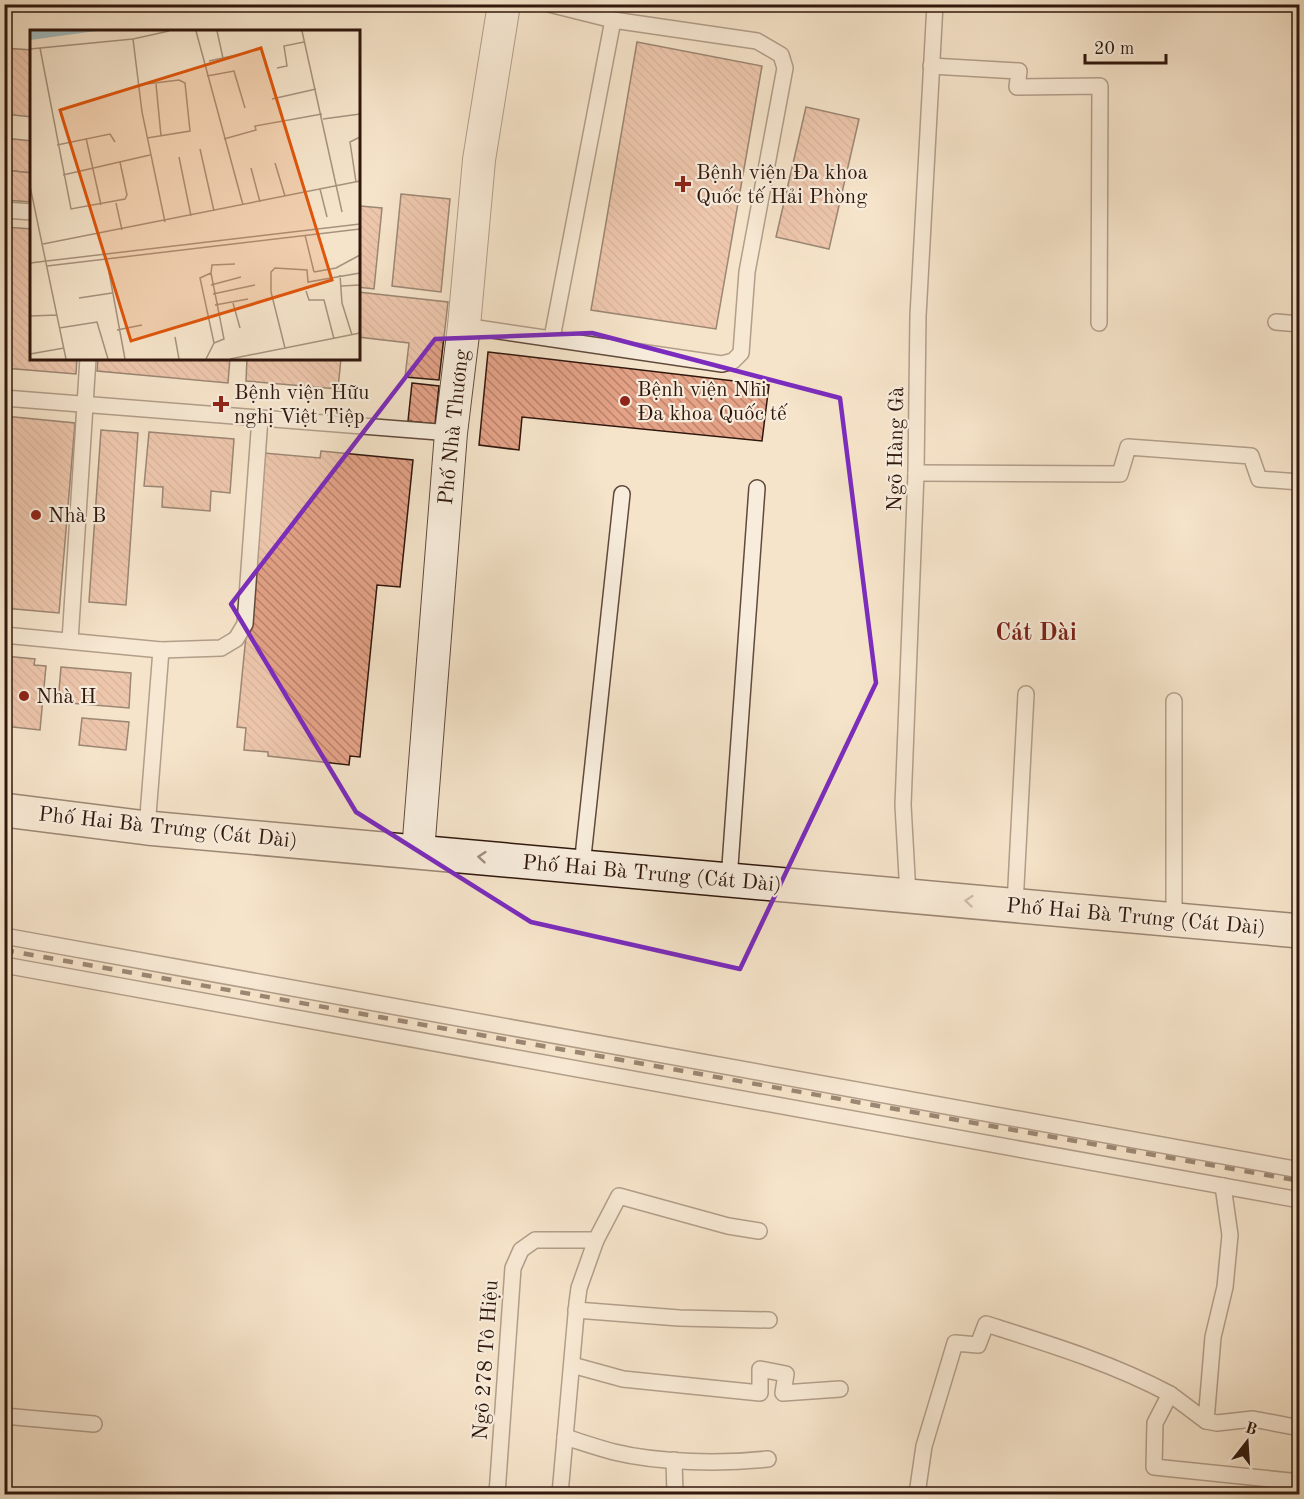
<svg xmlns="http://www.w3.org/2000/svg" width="1304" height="1499" viewBox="0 0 1304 1499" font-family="'Old Standard TT',serif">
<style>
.building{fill:url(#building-back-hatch);stroke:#30170d;stroke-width:1.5}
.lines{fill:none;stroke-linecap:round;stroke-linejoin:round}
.service-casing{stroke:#614a3c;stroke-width:18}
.minor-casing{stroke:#614a3c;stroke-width:34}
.secondary-casing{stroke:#30170d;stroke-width:36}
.service{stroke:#f8eddd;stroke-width:15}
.minor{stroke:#f8eddd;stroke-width:32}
.secondary{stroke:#f8eddd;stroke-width:33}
.rail{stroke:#30170d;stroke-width:4.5;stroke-dasharray:10 10;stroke-linecap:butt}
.oneway{stroke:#9e8d7f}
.marked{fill:none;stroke:#7b2cbf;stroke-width:4.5;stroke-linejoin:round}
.poi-dot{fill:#8f2418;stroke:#f8eddd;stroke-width:2}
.labels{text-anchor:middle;stroke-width:4.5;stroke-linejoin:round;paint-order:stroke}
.poi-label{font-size:21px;fill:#30170d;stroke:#f8eddd;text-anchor:start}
.street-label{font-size:21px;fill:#30170d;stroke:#f8eddd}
.quarter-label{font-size:24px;font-weight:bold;fill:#7a1f14;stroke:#f8eddd}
.inset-road{fill:none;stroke:#a6927e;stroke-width:1.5}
.view{fill:#df560c;fill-opacity:0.15;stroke:#df560c;stroke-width:3}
.inset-edge{fill:none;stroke:#30170d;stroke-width:3}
</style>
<defs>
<pattern id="building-back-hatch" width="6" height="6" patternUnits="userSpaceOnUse" patternTransform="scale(1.5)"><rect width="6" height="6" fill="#e4a287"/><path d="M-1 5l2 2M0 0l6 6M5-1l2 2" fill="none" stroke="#b9836d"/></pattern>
</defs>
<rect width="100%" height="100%" fill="#f5e4ca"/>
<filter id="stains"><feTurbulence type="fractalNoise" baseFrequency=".00333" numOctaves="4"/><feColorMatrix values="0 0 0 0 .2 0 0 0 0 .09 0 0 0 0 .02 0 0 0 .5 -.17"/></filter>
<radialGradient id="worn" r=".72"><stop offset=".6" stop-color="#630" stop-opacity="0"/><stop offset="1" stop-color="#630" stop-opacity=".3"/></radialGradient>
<!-- building -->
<g class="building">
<path d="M637 42 762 66 716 329 591 310Z"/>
<path d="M4 48 32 50V117L4 114Z"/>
<path d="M806 107 859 119 829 249 776 237Z"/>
<path d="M4 138 32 141V173L4 170Z"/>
<path d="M4 170 32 173V202L4 200Z"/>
<path d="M401 194 450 199 441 292 392 286Z"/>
<path d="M360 206 382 208 374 289 358 287Z"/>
<path d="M4 227 32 229V358H77L76 374 4 368Z"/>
<path d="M358 292 448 302 439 380 405 377 409 343 358 337Z"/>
<path d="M488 352 769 385 762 441 522 417 519 450 479 445Z"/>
<path d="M98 358H230L228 383 97 371Z"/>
<path d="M247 358H341L338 389 246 381Z"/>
<path d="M412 383 439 386 435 424 408 421Z"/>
<path d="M4 416 75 423 59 613 4 608Z"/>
<path d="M101 430 138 433 126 605 89 602Z"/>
<path d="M149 432 234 439 230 493 211 491 210 511 162 507 163 487 144 486Z"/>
<path d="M321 451 413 460 400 587 377 585 360 757 350 756 349 765 268 756V752L244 750 246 728 237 727 264 453 320 458Z"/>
<path d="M4 656 35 659 34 665 46 666 40 730 4 726Z"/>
<path d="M61 667 131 673 129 708 58 702Z"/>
<path d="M82 718 129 722 126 750 79 745Z"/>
</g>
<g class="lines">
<!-- service casing -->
<g class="service-casing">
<g id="service">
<path d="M931 66 1019 71 1017 87 1100 86 1099 323"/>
<path d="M4 210 32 212"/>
<path d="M1276 322 1300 324"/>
<path d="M464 326 722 364 733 361 741 353 747 272 785 68 781 55 757 41 613 20 549 4"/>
<path d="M552 338 613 20"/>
<path d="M4 398 451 433"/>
<path d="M916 473 1120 474 1128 447 1251 456 1259 479 1300 482"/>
<path d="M4 635 161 650 221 648 236 639 245 624 260 418"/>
<path d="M70 641 88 358"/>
<path d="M147 828 161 650"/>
<path d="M582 866 622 494"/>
<path d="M729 880 757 488"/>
<path d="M908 895 903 805 916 473 918 316 935 4"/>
<path d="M1015 905 1026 694"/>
<path d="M1174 920V701"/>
<path d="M4 936 1300 1170"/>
<path d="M4 965 1300 1200"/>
<path d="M576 1310 679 1318 769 1320"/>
<path d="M572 1365 623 1379 760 1393V1369L786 1374 783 1393 840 1389"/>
<path d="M1170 1394 1206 1421 1217 1423 1253 1419 1300 1428"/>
<path d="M4 1416 94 1424"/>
<path d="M1206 1421 1213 1337 1225 1287 1230 1235 1223 1186"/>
<path d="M565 1437C581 1442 598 1448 614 1452 659 1463 722 1464 768 1459"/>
<path d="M674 1460 675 1494"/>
<path d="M497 1494 513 1268 521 1250 535 1240H596L619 1196 728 1226 759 1231"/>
<path d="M560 1494 577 1303 579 1288 596 1240"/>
<path d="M917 1494 924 1446 955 1343 978 1345 986 1324C1049 1344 1112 1363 1170 1394L1155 1423 1154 1467 1300 1482"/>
</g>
</g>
<!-- minor casing -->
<g class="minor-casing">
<path id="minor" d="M418 852 451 433 464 326 479 160 504 4"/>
</g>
<!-- secondary casing -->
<g class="secondary-casing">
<path id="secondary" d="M4 810 147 828 1300 931"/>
</g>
<!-- service -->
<use href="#service" class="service"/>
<!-- minor -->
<use href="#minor" class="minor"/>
<!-- secondary -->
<use href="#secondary" class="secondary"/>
<!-- rail -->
<path class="rail" d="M4 950 1300 1181"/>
</g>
<!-- one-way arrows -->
<defs><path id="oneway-chevron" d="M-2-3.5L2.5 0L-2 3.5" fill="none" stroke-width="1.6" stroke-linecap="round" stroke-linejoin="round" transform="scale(1.5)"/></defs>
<g class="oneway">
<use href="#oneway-chevron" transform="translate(482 857) rotate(-175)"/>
<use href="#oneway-chevron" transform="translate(969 901) rotate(-175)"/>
</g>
<!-- marked area -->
<path d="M0 0H1304V1499H0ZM592 333 840 398 876 683 740 969 531 922 356 812 231 604 435 339Z" fill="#f5e4ca" fill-opacity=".55" fill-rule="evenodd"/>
<path class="marked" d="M592 333 840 398 876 683 740 969 531 922 356 812 231 604 435 339Z"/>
<!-- markers -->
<g class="poi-dot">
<path d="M680 175h6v6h6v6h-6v6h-6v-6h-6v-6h6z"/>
<circle cx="625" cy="401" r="6"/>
<path d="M218 395h6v6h6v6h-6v6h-6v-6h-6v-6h6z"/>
<circle cx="36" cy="515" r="6"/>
<circle cx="24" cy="696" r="6"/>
</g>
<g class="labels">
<!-- poi labels -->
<g class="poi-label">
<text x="696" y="179">Bệnh viện Đa khoa<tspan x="696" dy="24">Quốc tế Hải Phòng</tspan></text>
<text x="637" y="396">Bệnh viện Nhi<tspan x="637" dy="24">Đa khoa Quốc tế</tspan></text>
<text x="234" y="399">Bệnh viện Hữu<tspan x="234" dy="24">nghị Việt Tiệp</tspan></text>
<text x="48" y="522">Nhà B</text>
<text x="36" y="703">Nhà H</text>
</g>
<!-- street labels -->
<g class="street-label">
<text transform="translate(453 427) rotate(-84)" y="7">Phố Nhà Thương</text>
<text transform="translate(895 449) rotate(-89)" y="7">Ngõ Hàng Gà</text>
<text transform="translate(168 827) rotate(6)" y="7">Phố Hai Bà Trưng (Cát Dài)</text>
<text transform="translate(652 873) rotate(5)" y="7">Phố Hai Bà Trưng (Cát Dài)</text>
<text transform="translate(1136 916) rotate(5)" y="7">Phố Hai Bà Trưng (Cát Dài)</text>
<text transform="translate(485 1360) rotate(-86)" y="7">Ngõ 278 Tô Hiệu</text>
</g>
<!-- quarter labels -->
<g class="quarter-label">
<text x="1036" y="640">Cát Dài</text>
</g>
</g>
<!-- overview -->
<g transform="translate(30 30)">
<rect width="330" height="330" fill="#f5e4ca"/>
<path d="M0 1H66L0 10Z" fill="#a0bcc0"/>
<path class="inset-road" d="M166 1 213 175M187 1 193 28M272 1 312 182M103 9 112 82 135 192M10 18 41 179 95 169 97 165 90 132M0 19 103 9 139 1M179 31 220 22M247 38 257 36 254 16 274 12M177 46 204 41 215 78M126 54 131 106M108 55 149 50 155 53 160 101 117 108M242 69 286 59M293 89 330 84M56 108 71 175M194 109 226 100 225 96 292 84M27 115 80 104 85 112M170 119 184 181M149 127 161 186M245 133 255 166M221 138 230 172M33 145 120 125M326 152 320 112 330 107M0 156 36 329M290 159 297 187M86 173 92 200M275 205 284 242M13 214 330 151M0 233 330 194M17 236 330 199M79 242 95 329M284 242 306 238 330 225M181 243 194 309 184 313M310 245 312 273 322 305M181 255 211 247M311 256 330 255M276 261 279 270H294L304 309M183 264 225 255M49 268 82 263M203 273 210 298M185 275 218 269M0 286 27 285M29 298 67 292 78 329M87 300 112 295M145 307 149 329M255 318 241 262V242L245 238 277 240 278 252 330 243M0 324 34 318M176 329 184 313 170 248 181 243 182 235 205 234M200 329 330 303"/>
<path class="view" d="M231 18 302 250 101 311 30 80Z"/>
<rect width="330" height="330" class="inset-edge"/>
</g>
<!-- margin -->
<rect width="1304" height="1499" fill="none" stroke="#f5e4ca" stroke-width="24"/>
<rect x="6" y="6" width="1292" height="1487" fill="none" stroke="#30170d" stroke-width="3"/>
<rect x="12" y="12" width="1280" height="1475" fill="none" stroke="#30170d" stroke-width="1.5"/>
<!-- north arrow -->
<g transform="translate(1247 1442) rotate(17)" stroke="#f8eddd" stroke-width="4.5" paint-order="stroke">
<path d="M0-4.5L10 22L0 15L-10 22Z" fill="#30170d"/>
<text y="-9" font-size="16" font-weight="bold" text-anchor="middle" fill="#30170d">B</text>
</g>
<!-- scale -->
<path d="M1085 54v9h81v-9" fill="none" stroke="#30170d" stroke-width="3"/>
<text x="1094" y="54" font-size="18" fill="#30170d" stroke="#f8eddd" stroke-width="4.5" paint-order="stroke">20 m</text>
<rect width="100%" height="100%" filter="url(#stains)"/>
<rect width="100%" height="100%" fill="url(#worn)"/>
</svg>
